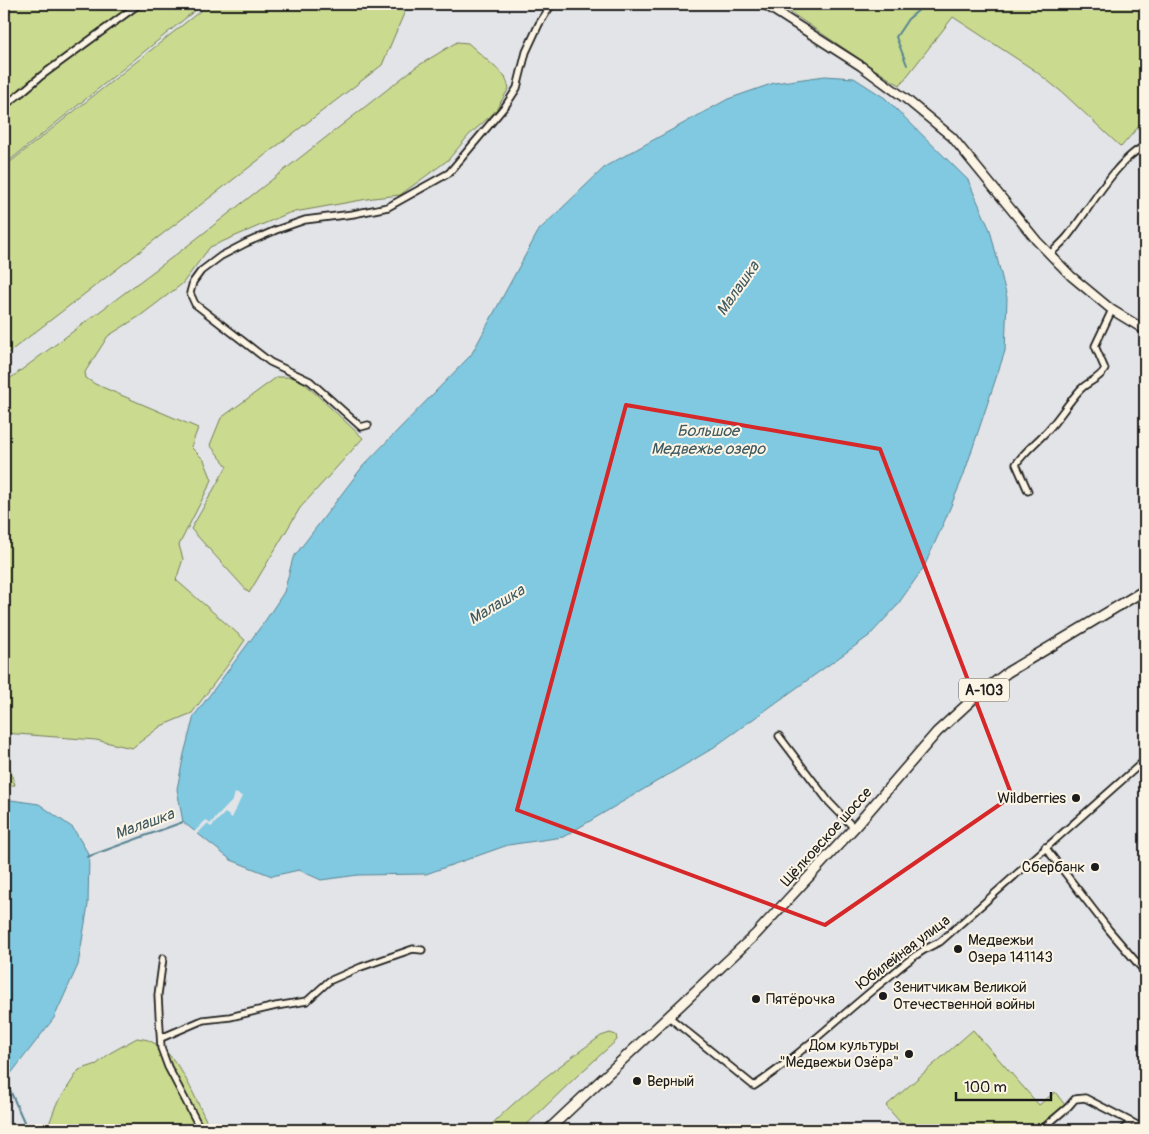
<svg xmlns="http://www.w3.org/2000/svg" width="1149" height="1134" viewBox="0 0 1149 1134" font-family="Pangolin,sans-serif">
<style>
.green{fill:#cadb90;stroke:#737c56}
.water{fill:#80c9e1;stroke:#588492}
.pier{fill:#e3e4e7}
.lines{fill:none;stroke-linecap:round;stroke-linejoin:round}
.stream{stroke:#588492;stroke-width:2}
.minor-casing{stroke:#1c1c1c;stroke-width:9}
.secondary-casing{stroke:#1c1c1c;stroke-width:11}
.primary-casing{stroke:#1c1c1c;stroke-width:12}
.minor{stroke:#fcf5e5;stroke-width:5.5}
.secondary{stroke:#fcf5e5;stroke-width:8}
.primary{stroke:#fcf5e5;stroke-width:9}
.marked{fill:none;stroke:#d62828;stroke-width:4;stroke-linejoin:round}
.poi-dot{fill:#1c1c1c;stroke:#fcf5e5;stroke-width:2}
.labels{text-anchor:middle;stroke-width:4;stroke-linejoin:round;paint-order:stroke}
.shield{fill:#fcf5e5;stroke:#5f5d58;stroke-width:1}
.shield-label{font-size:14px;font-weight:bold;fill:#1c1c1c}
.poi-label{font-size:15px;fill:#1c1c1c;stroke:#fcf5e5;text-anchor:start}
.street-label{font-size:15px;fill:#1c1c1c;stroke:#fcf5e5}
.water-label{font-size:16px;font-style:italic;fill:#3f5961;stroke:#fcf5e5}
</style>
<rect width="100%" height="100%" fill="#e3e4e7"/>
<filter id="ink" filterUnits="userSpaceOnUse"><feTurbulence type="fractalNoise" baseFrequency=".02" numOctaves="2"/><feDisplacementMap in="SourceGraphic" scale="10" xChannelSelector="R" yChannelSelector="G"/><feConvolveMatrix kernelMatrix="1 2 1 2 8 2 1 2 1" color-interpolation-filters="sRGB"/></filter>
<g filter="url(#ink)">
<!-- green -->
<g class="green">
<path d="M4 4H203L4 165Z"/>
<path d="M209 4H408L382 65 4 356V167Z"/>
<path d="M778 4H1145V119L1121 147 1063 93 1034 70 953 17 900 85 891 80Z"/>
<path d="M457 42 468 43 505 76 509 88 495 112 469 135 448 160 400 195 373 198 289 213 210 247 182 284 140 316 108 336 85 372 86 378 95 384 198 428 191 447 204 460 212 480 179 545 183 559 176 580 245 640 230 662 192 713 161 726 132 748 96 740 4 733V383L182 250 416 67Z"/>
<path d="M277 377H292L303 382 363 438 300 508 249 593 191 529 227 466 210 445 221 418Z"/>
<path d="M4 750 15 785 4 786Z"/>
<path d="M973 1030 1039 1105 1055 1092 1065 1105 1034 1130H907L886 1106Z"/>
<path d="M610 1033 616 1035 617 1040 576 1077 521 1130H486C521 1094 560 1065 601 1036Z"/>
<path d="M137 1038C142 1039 148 1039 152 1042 182 1056 196 1103 211 1130H47L56 1105 79 1070 97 1064 110 1053Z"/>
</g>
<!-- water -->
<g class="water">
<path d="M825 76 854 78 885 98 968 180 990 230 1007 298 1005 351 963 477 945 520 924 567 896 607 869 636 710 750 563 837 508 845 426 874 358 875 321 880 299 870 272 876 231 860 183 822 177 789 184 754 194 716 265 621 284 592 293 558 363 466 471 355 539 230 606 166 728 99 774 83Z"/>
<path d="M4 799 39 804 73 828 89 855 88 905 78 965 54 1018 6 1080 4 1081Z"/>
</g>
<!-- pier -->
<path class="pier" d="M235 793 242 796 232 818 225 813 211 827 207 824 197 834 200 838 189 830 194 832 206 820 210 824 233 800Z"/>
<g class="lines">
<!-- stream -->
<g class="stream">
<path d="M907 65 896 37 908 19 926 4"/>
<path d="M87 857 183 822"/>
<path d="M5 1079 25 1124 26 1130"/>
</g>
<!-- minor casing -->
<g class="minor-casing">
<g id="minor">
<path d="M4 106 21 93 41 76 139 4"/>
<path d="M1050 254C1056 248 1062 243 1067 237 1087 213 1117 158 1145 146"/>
<path d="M368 425 361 427 310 381 270 362 195 304 190 293 193 282 201 271 221 256 246 243 276 230 305 220 353 214 388 207 449 173 506 105 517 88 526 52 539 24 552 4"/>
<path d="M1028 491 1016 464C1025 451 1037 442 1048 430 1059 418 1068 403 1079 391 1087 381 1098 381 1105 369L1095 346 1112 310"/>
<path d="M779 736 829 802 854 828"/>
<path d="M1045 847 1109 930 1145 972"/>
<path d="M163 958 158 995 161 1048 168 1067 201 1130"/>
<path d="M669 1017 754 1086C799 1056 838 1018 880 984 899 969 917 951 940 942L1145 760"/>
<path d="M161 1038 203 1020 230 1017 276 1006 307 1001 329 981 361 967 413 949 422 950"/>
<path d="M1041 1130 1068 1107 1075 1099 1085 1098 1145 1129"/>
<path d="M1122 1130 1131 1122"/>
</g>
</g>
<!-- secondary casing -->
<g class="secondary-casing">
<path id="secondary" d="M764 4 861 66 906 99 952 137 1037 241 1071 276 1112 310 1145 330"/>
</g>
<!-- primary casing -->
<g class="primary-casing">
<path id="primary" d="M548 1130 756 934 854 828 937 732 973 699 1008 672 1145 590"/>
</g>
<!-- minor -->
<use href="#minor" class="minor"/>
<!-- secondary -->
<use href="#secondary" class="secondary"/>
<!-- primary -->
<use href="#primary" class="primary"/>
</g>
</g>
<!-- marked area -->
<path class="marked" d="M626 405 880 449 1012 796 825 925 517 810Z"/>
<!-- markers -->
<g class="poi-dot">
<circle cx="1076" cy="798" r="5"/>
<circle cx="1095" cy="867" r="5"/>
<circle cx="958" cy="949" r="5"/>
<circle cx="883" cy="996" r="5"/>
<circle cx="756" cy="999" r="5"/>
<circle cx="909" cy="1054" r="5"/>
<circle cx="637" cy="1081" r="5"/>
</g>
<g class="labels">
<!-- shield labels -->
<rect class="shield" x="959" y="678.5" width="50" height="23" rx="4"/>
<g class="shield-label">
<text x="984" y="695">А-103</text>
</g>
<!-- poi labels -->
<g class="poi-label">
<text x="1066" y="803" text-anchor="end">Wildberries</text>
<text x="1085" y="872" text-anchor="end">Сбербанк</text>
<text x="968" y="945">Медвежьи<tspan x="968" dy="17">Озера 141143</tspan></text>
<text x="893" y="992">Зенитчикам Великой<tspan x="893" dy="17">Отечественной войны</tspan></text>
<text x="766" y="1004">Пятёрочка</text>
<text x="899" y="1050" text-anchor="end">Дом культуры<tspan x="899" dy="17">"Медвежьи Озёра"</tspan></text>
<text x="647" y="1086">Верный</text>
</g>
<!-- street labels -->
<g class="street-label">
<text transform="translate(826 837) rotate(-48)" y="5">Щёлковское шоссе</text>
<text transform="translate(903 952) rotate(-37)" y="5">Юбилейная улица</text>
</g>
<!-- water labels -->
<g class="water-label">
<text transform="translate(737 288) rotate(-55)" y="6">Малашка</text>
<text x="708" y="436">Большое<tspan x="708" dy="18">Медвежье озеро</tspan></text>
<text transform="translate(496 604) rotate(-31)" y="6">Малашка</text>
<text transform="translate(144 823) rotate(-20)" y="6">Малашка</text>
</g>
</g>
<!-- margin -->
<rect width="1149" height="1134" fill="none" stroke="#fcf5e5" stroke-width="20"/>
<rect x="10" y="10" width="1129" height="1114" fill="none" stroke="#1c1c1c" stroke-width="2" filter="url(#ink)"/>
<!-- scale -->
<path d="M956 1092v8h95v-8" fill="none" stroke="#1c1c1c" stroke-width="2.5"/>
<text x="964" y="1092" font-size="15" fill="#1c1c1c" stroke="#fcf5e5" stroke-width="4" paint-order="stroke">100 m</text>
</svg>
